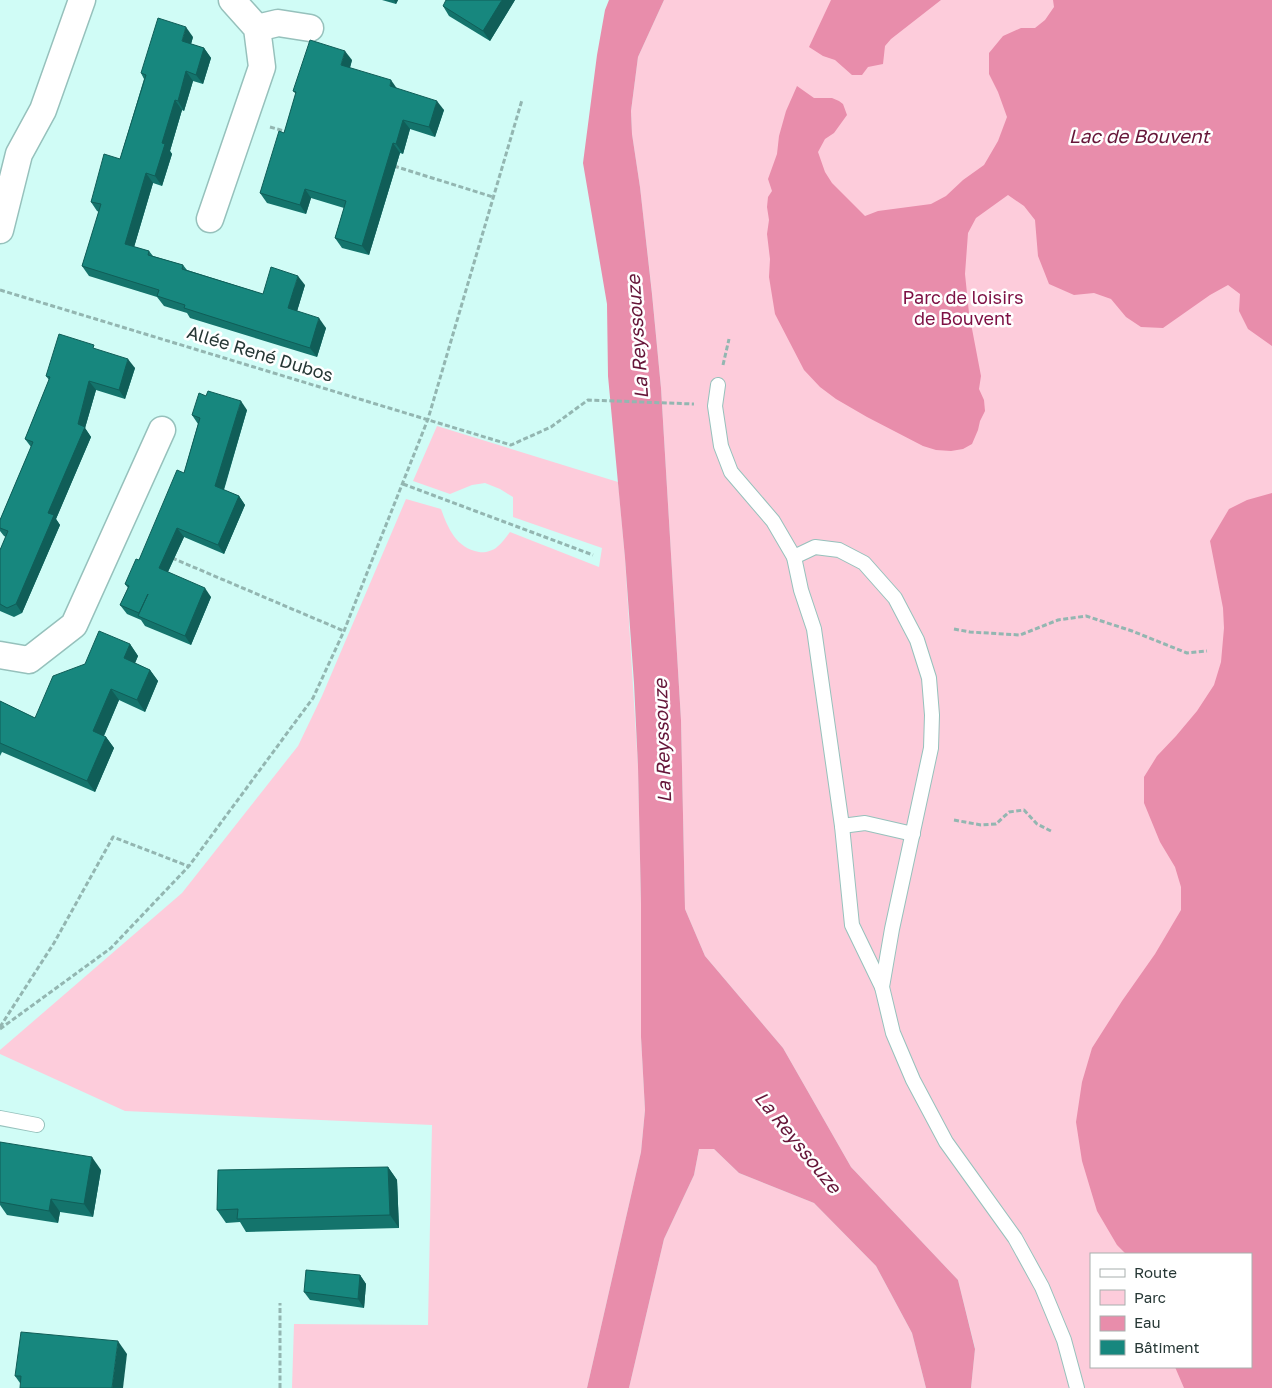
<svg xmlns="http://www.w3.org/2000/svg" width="1272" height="1388" viewBox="0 0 1272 1388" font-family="'Golos Text',sans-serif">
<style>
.green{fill:#fdccdb;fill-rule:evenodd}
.water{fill:#e88dab}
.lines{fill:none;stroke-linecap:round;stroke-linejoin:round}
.lane-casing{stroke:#96c1bc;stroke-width:16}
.street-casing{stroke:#96c1bc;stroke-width:29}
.path{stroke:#93b6b1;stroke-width:3;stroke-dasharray:5 2.5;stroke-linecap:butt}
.lane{stroke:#fff;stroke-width:14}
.street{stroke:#fff;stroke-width:26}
.wall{fill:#14746c}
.shaded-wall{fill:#105e58}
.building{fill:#17877e;stroke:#105e58}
.labels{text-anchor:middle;stroke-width:5;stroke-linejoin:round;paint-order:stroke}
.park-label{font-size:18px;fill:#7d1044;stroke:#fff}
.street-label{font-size:18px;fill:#263735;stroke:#fff}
.water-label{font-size:19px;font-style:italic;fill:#661639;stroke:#fff}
</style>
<rect width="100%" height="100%" fill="#d0fcf6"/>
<!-- green -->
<g class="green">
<path d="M664 0H1272V1388H971L975 1348 958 1280 851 1167 783 1048 705 956 685 909 681 720 661 388 652 293 640 187 632 134 631 111 638 57ZM1091 1254H1251V1367H1091Z"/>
<path d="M437 426 618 482 625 558 638 767 641 904V1037L645 1110 641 1152 587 1388H292L294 1324 428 1325 432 1125 125 1111 0 1054V1050L182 893 298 746 322 696 406 499 441 509C448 528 456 548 479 552 484 553 493 551 497 547 502 543 506 537 510 532L599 567 602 548 513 517V497L500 489 485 483 472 485 450 494 413 481Z"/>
<path d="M699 1149H714L739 1173 814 1203 876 1266 912 1333 926 1388H629L664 1239 694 1175Z"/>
</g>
<!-- water -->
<g class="water">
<path d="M609 0H664L638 57 631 111 632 134 640 187 652 294 661 388 681 720 685 909 705 956 783 1048 851 1167 958 1280 975 1349 971 1388H926L912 1333 876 1266 814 1203 739 1173 714 1149H699L694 1175 664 1239 629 1388H587L641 1152 645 1110 641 1037V904L638 767 634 683 625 558 608 376 607 304 583 163 597 55 605 10Z"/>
<path d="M831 0H941L891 39 885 46 883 64 868 67 862 75H852L835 60 823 56 809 47Z"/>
<path d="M1053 0H1272V346L1248 329 1239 311 1240 294 1228 285 1210 295 1163 328 1141 327 1126 317 1111 299 1094 293 1074 295 1049 284 1038 256 1035 220 1024 206 1008 195 976 218 968 233 965 274 969 313 981 376 979 389 984 400 985 411 980 421 978 430 972 444 963 449 951 451 936 450 923 446 867 417 836 399 820 387 804 370 775 314 769 277 770 259 767 234 769 220 767 207 768 197 772 191 768 179 777 154 779 136 786 111 797 86 814 98H832L839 101 843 104 847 115 834 133 825 139 818 152 825 172 832 183 865 216 878 211 931 204 946 196 963 180 984 165 998 141 1007 117 998 92 989 74V53L1003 36 1021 28H1035L1045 20 1054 7Z"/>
<path d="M1272 493V1388H1184L1175 1367H1251V1254H1126L1117 1245 1097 1211 1082 1161 1076 1122 1082 1082 1092 1048 1122 1001 1155 954 1181 910V887L1175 867 1160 842 1144 803V777L1157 756 1176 736 1197 711 1214 685 1221 662 1224 628 1223 608 1210 541 1229 509 1247 500Z"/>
</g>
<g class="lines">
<!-- lane casing -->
<g class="lane-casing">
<g id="lane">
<path d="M718 385 715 406 721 446 731 472 773 521 794 557 801 590 814 629 842 826 852 925 882 987"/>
<path d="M794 557 815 547 839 550 864 563 895 598 917 640 929 678 932 715 931 748 892 929 882 987 893 1033 913 1080 946 1142 1015 1238 1042 1287 1064 1340 1077 1388"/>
<path d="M842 826 865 823 913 834"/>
<path d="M0 1118 37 1125"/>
</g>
</g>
<!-- street casing -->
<g class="street-casing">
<g id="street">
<path d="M257 28 278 23 310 28"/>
<path d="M210 219 262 67 257 28 232 0"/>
<path d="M0 230 19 154 43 110 82 0"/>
<path d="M0 655 29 660 74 625 162 430"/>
</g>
</g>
<!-- path -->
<g class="path">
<path d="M270 127 288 132"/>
<path d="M394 166 493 197"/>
<path d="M0 290 511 445 551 427 588 400 694 404"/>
<path d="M723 365 729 339"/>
<path d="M403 484 593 555"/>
<path d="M172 558 344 631"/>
<path d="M954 629 970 632 1020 635 1058 620 1086 616 1132 631 1187 653 1207 651"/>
<path d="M954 820 981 825 996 824 1009 812 1024 810 1037 824 1051 831"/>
<path d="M0 1027 54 943 113 837 188 866"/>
<path d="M0 1029 111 948 189 866 313 698 344 631 428 419 522 100"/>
<path d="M280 1388V1303"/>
</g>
<!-- lane -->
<use href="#lane" class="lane"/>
<!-- street -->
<use href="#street" class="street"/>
</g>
<!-- wall -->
<g class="wall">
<path d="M382 0H398L396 4Z"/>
<path d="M515 0 490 41 449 16 443 6Z"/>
<path d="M193 37 191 44 204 48 211 58 203 84 193 81 184 111 182 110 170 151 172 154 162 186 153 183 134 247 149 251 153 256 183 265 187 270 263 294 305 285 297 311 326 328 317 357 190 318 187 313 164 306 157 297 89 276 82 266 99 212 97 211 91 202 120 159 144 79 141 73Z"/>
<path d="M352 60 350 68 444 110 435 137 410 129 403 154 400 153 369 255 342 248 335 238 344 208 311 198 306 214 267 203 260 193 284 133 296 94 293 91Z"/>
<path d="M97 350 135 368 125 399 96 390 85 428 91 437 56 519 60 525 22 613 14 617 0 611V550L6 537 4 536 0 531V520L31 447 25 439 49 380 46 376Z"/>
<path d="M247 410 224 490 239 496 245 505 224 554 184 537 168 572 211 597 191 645 145 626 141 620 127 614 120 605 128 588 125 584 139 560 184 473 198 424 192 415Z"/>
<path d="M130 644 138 656 135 663 150 670 158 681 145 712 119 700 104 736 106 737 114 748 95 792 2 752 0 756V701L35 718 85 664Z"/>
<path d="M0 1142 101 1170 93 1217 60 1212 58 1223 7 1215 0 1205Z"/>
<path d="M388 1167 397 1180 399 1228 246 1232 240 1222 226 1223 217 1210Z"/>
<path d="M360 1275 366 1284 364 1308 310 1300 304 1292Z"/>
<path d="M127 1354 20 1383 15 1376Z"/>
</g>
<!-- shaded-wall -->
<g class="shaded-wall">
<path d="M394 0H398L396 4Z"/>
<path d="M502 0H515L490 41 483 31Z"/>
<path d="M186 27 193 37 189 51 182 41Z"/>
<path d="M204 48 211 58 203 84 196 75Z"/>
<path d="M345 51 352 60 348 74 341 65Z"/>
<path d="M186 71 193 81 184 111 178 101Z"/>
<path d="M391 80 398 90 390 86Z"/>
<path d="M175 100 182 110 170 151 172 154 162 186 155 176 162 143Z"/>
<path d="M437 101 444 110 435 137 429 127Z"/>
<path d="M403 120 410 129 403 154 396 144Z"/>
<path d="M393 143 400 153 369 255 362 246Z"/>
<path d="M146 173 153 183 132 254 125 244Z"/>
<path d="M305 189 311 198 306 214 300 205Z"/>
<path d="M298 276 305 285 295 318 288 308Z"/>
<path d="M319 318 326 328 317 357 310 348Z"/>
<path d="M128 359 135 368 125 399 119 390Z"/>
<path d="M89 381 96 390 85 428 91 437 56 519 60 525 22 613 16 604 48 513 78 424Z"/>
<path d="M241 401 247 410 222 495 215 486Z"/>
<path d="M239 496 245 505 224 554 218 545Z"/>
<path d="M177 528 184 537 165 578 159 568Z"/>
<path d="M205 588 211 597 191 645 185 636Z"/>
<path d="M130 644 138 656 132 670 124 658Z"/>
<path d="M150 670 158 681 145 712 137 700Z"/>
<path d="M111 689 119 700 101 742 93 731Z"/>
<path d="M106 737 114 748 95 792 87 781Z"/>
<path d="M92 1157 101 1170 93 1217 84 1204Z"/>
<path d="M388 1167 397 1180 399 1228 390 1215Z"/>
<path d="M51 1199 60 1212 58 1223 49 1211Z"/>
<path d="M360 1275 366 1284 364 1308 358 1299Z"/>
<path d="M118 1341 127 1354 123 1388H112Z"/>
</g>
<!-- building -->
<g class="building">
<path d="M446 0H502L483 31 443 6Z"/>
<path d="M158 18 186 27 182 41 204 48 196 75 186 71 178 101 175 100 162 143 165 144 155 176 146 173 125 244 149 251 148 255 183 265 182 269 263 294 271 267 298 276 288 308 319 318 310 348 184 308 185 305 157 296 159 290 82 266 101 204 91 202 104 154 120 159 146 75 141 73Z"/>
<path d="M310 40 345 51 341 65 391 80 390 86 437 101 429 127 403 120 396 144 393 143 362 246 335 238 346 201 305 189 300 205 260 193 279 131 284 133 296 92 293 91Z"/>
<path d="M59 334 94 345 93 348 128 359 119 390 89 381 78 424 85 427 48 513 54 515 16 604 7 608 0 604V550L8 531 0 528V520L33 442 25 439 50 377 46 376Z"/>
<path d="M208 391 241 401 215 486 239 496 218 545 177 528 159 568 205 588 185 636 138 616 148 594 139 613 120 605 129 586 125 584 136 559 139 560 177 470 184 473 200 418 192 415 199 393 206 396Z"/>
<path d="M99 631 130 644 124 658 150 670 137 700 111 689 93 731 106 737 87 781 0 743V701L35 718 53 676 85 664Z"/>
<path d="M0 1142 92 1157 84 1204 51 1199 49 1211 0 1202Z"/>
<path d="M388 1167 390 1215 237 1219 238 1209 217 1210 218 1170Z"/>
<path d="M306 1270 360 1275 358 1299 304 1292Z"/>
<path d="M21 1332 118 1341 112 1388H20L21 1376H15Z"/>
</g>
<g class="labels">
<!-- park labels -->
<g class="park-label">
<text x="963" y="304">Parc de loisirs<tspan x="963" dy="21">de Bouvent</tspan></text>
</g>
<!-- street labels -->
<g class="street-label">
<text transform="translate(260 354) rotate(17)" y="6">Allée René Dubos</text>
</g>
<!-- water labels -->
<g class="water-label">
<text x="1139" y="143">Lac de Bouvent</text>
<text transform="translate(637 337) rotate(-94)" y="7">La Reyssouze</text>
<text transform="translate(662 741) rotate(-92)" y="7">La Reyssouze</text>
<text transform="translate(798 1142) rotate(51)" y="7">La Reyssouze</text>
</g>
</g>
<!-- legend -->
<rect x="1090" y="1253" width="162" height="115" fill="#ffffff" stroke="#a8afae"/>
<rect x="1100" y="1269" width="25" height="8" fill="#ffffff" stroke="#a8afae"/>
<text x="1134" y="1278" font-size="15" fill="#263735">Route</text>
<rect x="1100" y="1290" width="25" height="15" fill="#fdccdb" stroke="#a8afae"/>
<text x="1134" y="1303" font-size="15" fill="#263735">Parc</text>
<rect x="1100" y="1316" width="25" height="15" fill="#e88dab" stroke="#a8afae"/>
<text x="1134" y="1328" font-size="15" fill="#263735">Eau</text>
<rect x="1100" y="1340" width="25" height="15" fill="#17877e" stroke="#a8afae"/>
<text x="1134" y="1353" font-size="15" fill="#263735">Bâtiment</text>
</svg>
